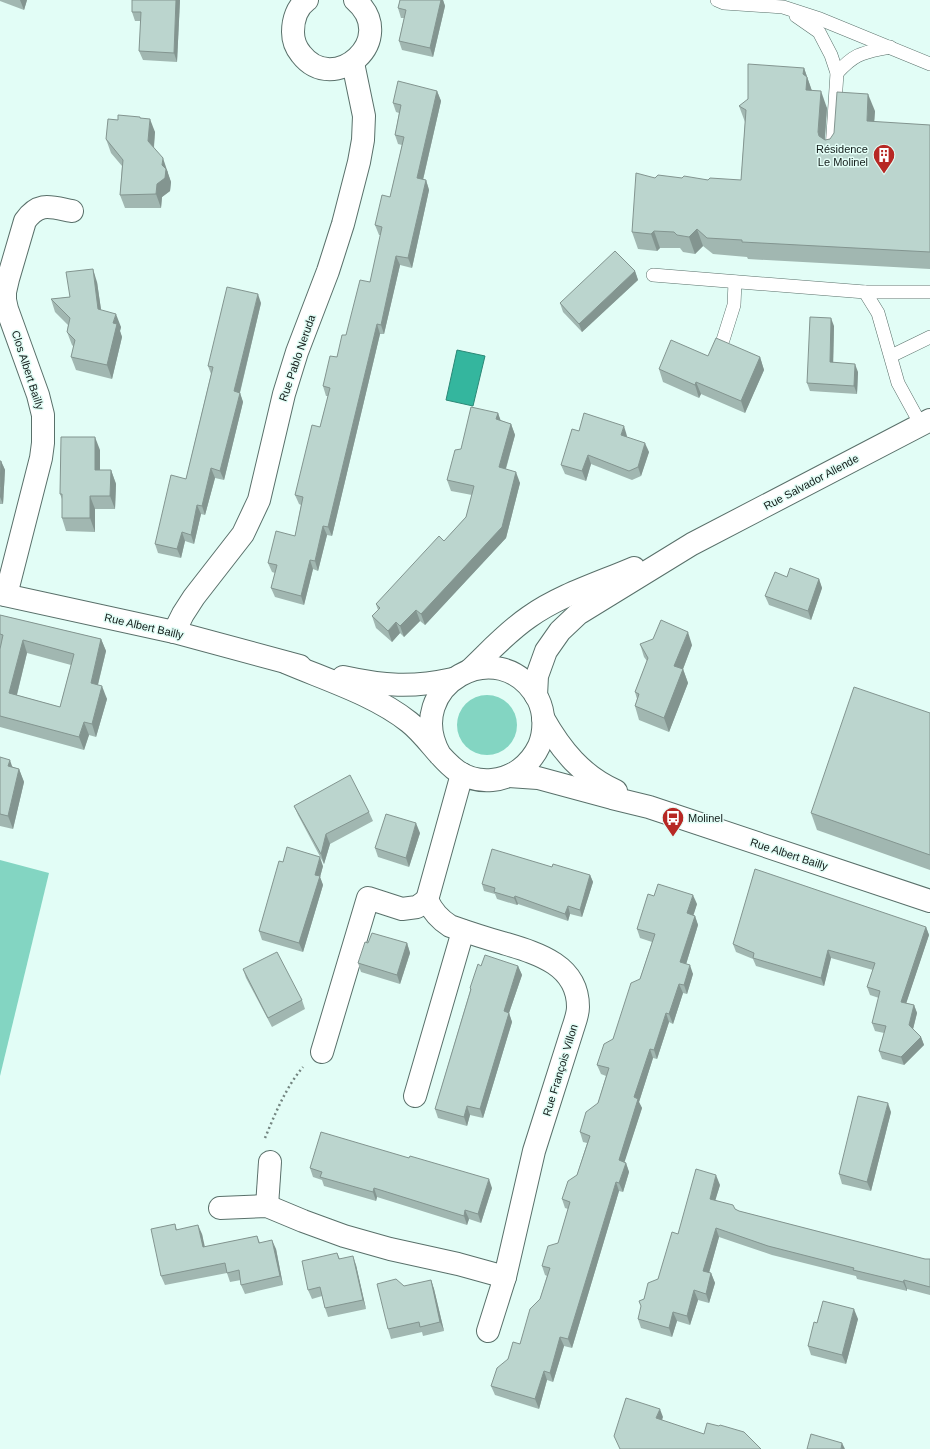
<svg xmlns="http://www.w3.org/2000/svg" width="930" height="1449" viewBox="0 0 930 1449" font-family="Helvetica,sans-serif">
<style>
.green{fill:#83d5c2}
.water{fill:#34b69e;stroke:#2a8876}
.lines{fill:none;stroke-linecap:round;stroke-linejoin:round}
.lane-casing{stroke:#59706a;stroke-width:14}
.street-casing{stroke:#59706a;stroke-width:24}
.secondary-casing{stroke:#59706a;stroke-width:24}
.path{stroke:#738580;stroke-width:2.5;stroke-dasharray:2 3;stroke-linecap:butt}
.lane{stroke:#fff;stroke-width:13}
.street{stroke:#fff;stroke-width:22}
.secondary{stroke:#fff;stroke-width:22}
.wall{fill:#a1b7b1;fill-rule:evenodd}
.shaded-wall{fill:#839590}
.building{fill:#bbd5ce;stroke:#839590;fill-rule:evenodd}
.labels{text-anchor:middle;stroke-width:3;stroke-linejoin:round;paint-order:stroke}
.poi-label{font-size:11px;fill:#121c19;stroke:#e2fdf6;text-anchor:end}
.street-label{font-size:11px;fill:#121c19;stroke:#e2fdf6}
</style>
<rect width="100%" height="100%" fill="#e2fdf6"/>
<!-- green -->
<g class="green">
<circle cx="487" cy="725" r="30"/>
<path d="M0 860 49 873 0 1076Z"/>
</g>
<!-- water -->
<path class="water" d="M457 350 485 356 473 406 446 400Z"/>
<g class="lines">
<!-- lane casing -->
<g class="lane-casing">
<g id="lane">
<path d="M717 0 724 3 783 7 820 19 930 64"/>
<path d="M796 16 819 32 831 55 837 73 832 149"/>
<path d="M837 73C856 52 863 53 890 47"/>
<path d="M653 275 865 292 878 313 898 383 921 425"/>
<path d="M865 292H930"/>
<path d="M723 340 734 305 735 282"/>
<path d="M891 356 930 337"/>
</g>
</g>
<!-- street casing -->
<g class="street-casing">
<g id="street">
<path d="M307 0C297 7 293 20 293 32 293 40 296 48 301 54 334 97 400 39 355 0"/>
<path d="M6 595 41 458 43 443V415L38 395 7 309 5 300V292L8 279 25 221C39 201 51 207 72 211"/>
<path d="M174 632 183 614 194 597 243 534 259 500 284 394 297 352 328 271 343 224 359 162 363 140 364 116 353 63"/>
<path d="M427 900 462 774"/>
<path d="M322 1052 368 898 402 909 417 907 427 900C433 912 439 919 450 926 467 932 485 938 503 943 536 953 578 964 578 1007 578 1014 575 1022 573 1028L534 1151 505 1277"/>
<path d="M415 1096 463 931"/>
<path d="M267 1206 270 1162"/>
<path d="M220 1208 267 1206 303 1221 344 1236 390 1249 458 1264 505 1277 488 1331"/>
</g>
</g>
<!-- secondary casing -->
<g class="secondary-casing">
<g id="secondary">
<path d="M0 594 174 632 300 666"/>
<path d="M287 663C327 680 375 695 409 722 437 744 450 784 492 780 513 778 530 765 539 746 545 732 545 713 538 699 500 630 401 686 440 755"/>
<path d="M470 670C489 652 507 632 529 617 560 595 599 583 634 568"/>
<path d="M343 677C384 686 412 688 453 679"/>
<path d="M536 696 537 676 546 651 560 631 578 614 692 544 930 420"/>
<path d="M543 718C561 750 582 776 616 791"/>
<path d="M509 776 538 778 612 798 649 807 930 901"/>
</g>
</g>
<!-- path -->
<path class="path" d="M265 1138C275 1114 286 1087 303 1067"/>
<!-- lane -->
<use href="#lane" class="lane"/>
<!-- street -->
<use href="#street" class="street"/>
<!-- secondary -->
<use href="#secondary" class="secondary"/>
</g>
<!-- wall -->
<g class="wall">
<path d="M0 0H27L24 10 0 1Z"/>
<path d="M132 0H180L177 62 143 60 139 51 141 21H135L132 12Z"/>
<path d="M400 0H443L445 6 433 57 402 50 399 41 404 18H401L398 8Z"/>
<path d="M804 68 812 91 827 108 825 140 830 139 875 111 874 122 930 125V269L748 259 747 257 713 254 703 246 695 254 683 252 680 248H660L657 251 638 249 632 232 655 178H682L708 180H741L745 122 739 106Z"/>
<path d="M437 91 441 101 423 180H426L429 190 412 268 400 265 384 334H380L332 536 327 535 318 571 313 569 304 605 275 597 271 588 275 573 272 572 268 563 295 536 301 505 299 504 295 495 320 427 328 396H326L323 386 337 357 346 335 370 282 381 235H379L375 225 390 197 402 145 398 144 395 135 399 113 396 112 393 103Z"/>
<path d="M141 118 155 132 154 148 168 172V174L171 182 170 191 162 197 161 208H125L120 195 122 166 111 153 106 139 118 120Z"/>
<path d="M635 271 638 280 582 332 563 312 560 303Z"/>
<path d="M97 282 101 310 121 327 120 331 122 337 112 379 76 370 71 357 74 347 72 345 67 332 68 325 55 312 51 299 70 297Z"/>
<path d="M261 303 240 393 243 402 224 480 215 478 205 515 201 514 194 544 185 541 181 558 158 553 155 544 186 479 211 374 208 366Z"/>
<path d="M834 326 833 362 858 372 857 394 810 391 807 383Z"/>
<path d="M708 356 760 357 764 370 745 413 701 394 699 398 663 382 659 369Z"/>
<path d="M498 413 500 420 511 424 515 435 506 469 520 483 506 538 425 625 420 621 404 637 400 633 392 642 376 628 372 616 378 610 376 604 444 541 466 517 472 495 451 491 447 480 461 449Z"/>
<path d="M579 431 627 436V437L649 452 641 476 632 480 591 464 586 481 565 474 561 465Z"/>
<path d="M100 450V470H111L116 484 115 509H95V532L66 531 62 518V499L60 494Z"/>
<path d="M0 461H1L5 470 3 504H0Z"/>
<path d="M787 577 819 579 822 588 811 620 769 605 765 596Z"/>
<path d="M0 615 101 639 106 651 98 685 107 699 96 737 89 735 84 750 0 727V650L1 646H0ZM27 653 71 665 60 707 17 695Z"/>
<path d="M640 644 692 645 683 669 688 683 669 732 639 720 635 706 637 699 635 692 647 661 644 657Z"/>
<path d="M930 713V870L817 830 811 813Z"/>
<path d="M0 757 13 767 19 769 24 782 13 829 0 826Z"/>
<path d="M294 806 369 812 373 821 330 844 324 864 298 815Z"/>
<path d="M420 833 409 867 378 857 375 848Z"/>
<path d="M283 862 323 866 320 877 323 885 303 952 262 940 259 931Z"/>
<path d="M552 867 590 875 593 882 582 917 570 914 568 921 518 904 517 905 497 899 495 894 484 891 482 884Z"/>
<path d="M654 896 697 904 693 915 695 916 698 925 686 964 693 974 687 994 683 993 673 1024 669 1022 657 1059 653 1058 639 1102 642 1108 624 1162 626 1163 629 1172 623 1192 619 1191 572 1348 564 1346 553 1382 547 1380 539 1409 495 1395 491 1386 508 1359 520 1344 540 1299 547 1276 545 1275 542 1266 558 1243 568 1209 565 1208 562 1199 577 1175 587 1143 583 1142 580 1132 598 1103 606 1076 601 1074 597 1065 613 1039 640 979 652 942 640 938 637 929Z"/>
<path d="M926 927 929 935 906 1003 914 1005 917 1013 913 1029 921 1037 924 1045 904 1065 882 1059 879 1051 884 1033 875 1031 872 1023 879 998 870 995 867 987 873 970 831 958 824 986 756 966 753 959 736 952 733 944Z"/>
<path d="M407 943 410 953 400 984 361 972 358 963Z"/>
<path d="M481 966H518L522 975 509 1013 512 1022 483 1118 470 1115 467 1126 438 1118 435 1109 470 991V988Z"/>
<path d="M243 969 302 1000 305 1009 272 1027 246 978Z"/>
<path d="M891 1112 871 1191 842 1184 839 1174Z"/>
<path d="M310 1168 492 1188 481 1223 469 1219 467 1225 377 1197 376 1201 324 1186 322 1180 313 1177Z"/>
<path d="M720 1185 715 1200 739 1211 925 1259H930V1295L907 1289V1291L857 1279 856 1276 772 1255 719 1237 709 1273H711L715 1283 709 1303 698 1300 690 1325 677 1321 672 1337 641 1328 638 1319 644 1299 658 1279 678 1234Z"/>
<path d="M175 1224 177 1230 202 1234 204 1247 257 1236 260 1243 276 1249 283 1285 245 1294 241 1285V1280L230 1282 227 1273 165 1285 161 1276Z"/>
<path d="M337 1253 340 1259 356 1265 366 1309 328 1317 325 1308 322 1296 312 1299 308 1290Z"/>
<path d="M431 1280 434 1289 444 1331 423 1336 422 1332 391 1339 388 1329Z"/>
<path d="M858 1319 846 1364 811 1355 808 1346 817 1323Z"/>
</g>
<!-- shaded-wall -->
<g class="shaded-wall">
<path d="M20 0H27L24 10Z"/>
<path d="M176 0H180L177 62 174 53Z"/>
<path d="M441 0H443L445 6 433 57 430 48Z"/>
<path d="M804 68 813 94 806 90 803 74Z"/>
<path d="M437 91 441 101 421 188 417 178Z"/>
<path d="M821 91 827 108 824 149 818 132Z"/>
<path d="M868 94 875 111 873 138 867 121Z"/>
<path d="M150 119 155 132 153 155 148 141Z"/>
<path d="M163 158 171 182 170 191 162 197 161 208 156 194 157 184 162 165Z"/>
<path d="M426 180 429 190 412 268 408 258Z"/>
<path d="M697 229 703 246 695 254 689 237Z"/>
<path d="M654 231 660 248 657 251 651 234Z"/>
<path d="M396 256 400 265 384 334 381 325Z"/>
<path d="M93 269 97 282 103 323 98 309Z"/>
<path d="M635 271 638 280 582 332 579 324Z"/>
<path d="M258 294 261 303 238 400 234 391Z"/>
<path d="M116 314 121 327 120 331 122 337 112 379 107 365 113 323Z"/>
<path d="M831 318 834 326 833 370 830 362Z"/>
<path d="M377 324 380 334 332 536 328 527Z"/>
<path d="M760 357 764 370 745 413 741 401Z"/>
<path d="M855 364 858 372 857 394 854 386Z"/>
<path d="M696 382 701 394 699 398 695 385Z"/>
<path d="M240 393 243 402 224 480 220 471Z"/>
<path d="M498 413 502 424 496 419Z"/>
<path d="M511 424 515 435 503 478 499 467Z"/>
<path d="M624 426 627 436 625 444 621 435Z"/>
<path d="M95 437 100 450V484L95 470Z"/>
<path d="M645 443 649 452 641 476 638 467Z"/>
<path d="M588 455 591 464 586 481 582 471Z"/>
<path d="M1 461 5 470 3 504 0 497Z"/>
<path d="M211 468 215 478 205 515 202 506Z"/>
<path d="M111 470 116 484 115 509 110 496Z"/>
<path d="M516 472 520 483 506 538 425 625 421 614Z"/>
<path d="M90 496 95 509V532L90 518Z"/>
<path d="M197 505 201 514 194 544 191 535Z"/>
<path d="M323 526 327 535 318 571 315 561Z"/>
<path d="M182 532 185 541 181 558 177 549Z"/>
<path d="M310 560 313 569 304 605 301 596Z"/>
<path d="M819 579 822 588 811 620 808 611Z"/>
<path d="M416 610 420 621 404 637 400 626Z"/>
<path d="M396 622 400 633 392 642 388 631Z"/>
<path d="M688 632 692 645 683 669 688 683 669 732 664 718 674 666Z"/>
<path d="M101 639 106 651 95 696 91 683Z"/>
<path d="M23 640 27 653 14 706 9 693Z"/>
<path d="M102 686 107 699 96 737 92 724Z"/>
<path d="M84 722 89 735 84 750 79 737Z"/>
<path d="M10 760 14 772 8 766Z"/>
<path d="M19 769 24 782 13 829 8 816Z"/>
<path d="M416 823 420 833 409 867 406 858Z"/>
<path d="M326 834 330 844 324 864 321 854Z"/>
<path d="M320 857 323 866 320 877 323 885 303 952 299 943 315 875Z"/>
<path d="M590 875 593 882 582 917 580 910Z"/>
<path d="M693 895 697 904 691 923 687 913Z"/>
<path d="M515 896 518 904 517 905 514 898Z"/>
<path d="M568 906 570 914 568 921 565 914Z"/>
<path d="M695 916 698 925 684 971 680 962Z"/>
<path d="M926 927 929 935 904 1010 901 1002Z"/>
<path d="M407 943 410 953 400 984 397 975Z"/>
<path d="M828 950 831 958 824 986 821 978Z"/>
<path d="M690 965 693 974 687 994 684 985Z"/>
<path d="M518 966 522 975 509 1013 512 1022 483 1118 480 1109 504 1011Z"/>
<path d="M679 984 683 993 673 1024 669 1014Z"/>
<path d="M914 1005 917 1013 912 1033 909 1025Z"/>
<path d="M666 1013 669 1022 657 1059 654 1050Z"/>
<path d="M921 1037 924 1045 904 1065 901 1057Z"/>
<path d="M650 1049 653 1058 639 1102 642 1108 622 1170 619 1160 634 1097Z"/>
<path d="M888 1103 891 1112 871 1191 867 1182Z"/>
<path d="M467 1106 470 1115 467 1126 464 1117Z"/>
<path d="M626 1163 629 1172 623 1192 619 1183Z"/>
<path d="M716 1175 720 1185 713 1208 710 1199Z"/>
<path d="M489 1179 492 1188 481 1223 478 1214Z"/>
<path d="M616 1182 619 1191 572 1348 568 1339Z"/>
<path d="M374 1188 377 1197 376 1201 373 1192Z"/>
<path d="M465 1210 469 1219 467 1225 464 1216Z"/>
<path d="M198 1225 202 1234 207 1256 203 1247Z"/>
<path d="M716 1228 719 1237 707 1280 703 1271Z"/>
<path d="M272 1240 276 1249 283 1285 280 1276Z"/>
<path d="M353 1256 356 1265 366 1309 363 1300Z"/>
<path d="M711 1273 715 1283 709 1303 706 1294Z"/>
<path d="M431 1280 434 1289 444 1331 440 1322Z"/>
<path d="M904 1280 907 1289V1291L903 1282Z"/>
<path d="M694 1290 698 1300 690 1325 687 1316Z"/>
<path d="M854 1309 858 1319 846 1364 842 1355Z"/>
<path d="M673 1312 677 1321 672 1337 669 1328Z"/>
<path d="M560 1337 564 1346 553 1382 550 1373Z"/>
<path d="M544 1371 547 1380 539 1409 535 1399Z"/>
<path d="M660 1409 663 1417 660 1427 656 1418Z"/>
<path d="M842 1443 845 1449H841Z"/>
</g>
<!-- building -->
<g class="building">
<path d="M132 0H176L174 53 139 51 141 12H132Z"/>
<path d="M400 0H441L430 48 399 41 406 10 398 8Z"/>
<path d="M748 64 804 68 803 74 807 77 806 90 821 91 818 132 819 136 825 140 830 139 834 133 837 92 868 94 867 121 930 125V252L742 242V240L707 238 697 229 689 237 677 235 674 232 654 231 651 234 632 232 636 173 655 178 658 175 682 178 684 176 708 180 710 178 741 180 746 110 739 106 748 99Z"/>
<path d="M398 81 437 91 417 178 426 180 408 258 396 256 381 325 377 324 328 527 323 526 315 561 310 560 301 596 271 588 277 565 268 563 276 531 295 536 303 497 295 495 312 425 320 427 330 388 323 386 330 356 337 357 342 335H346L360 280 370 282 382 227 375 225 382 195 390 197 404 137 395 135 401 105 393 103Z"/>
<path d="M118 115 140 117V118L150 119 148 141 163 158 162 165 166 169 165 178 157 184 156 194 120 195 123 160 106 139 108 119 118 120Z"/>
<path d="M615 251 635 271 579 324 560 303Z"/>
<path d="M93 269 98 309 116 314 113 323 117 324 107 365 71 357 75 340 67 332 70 318 51 299 70 297 66 272Z"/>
<path d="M227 287 258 294 234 391 240 393 220 471 211 468 202 506 197 505 191 535 182 532 177 549 155 544 171 475 186 479 213 367 208 366Z"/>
<path d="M810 317 831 318 830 362 855 364 854 386 807 383Z"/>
<path d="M716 338 760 357 741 401 696 382 695 385 659 369 671 340 708 356Z"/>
<path d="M471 407 498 413 496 419 511 424 499 467 516 472 502 527 421 614 416 610 400 626 396 622 388 631 372 616 380 608 376 604 439 536 444 541 466 517 474 486 447 480 455 450 461 449Z"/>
<path d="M584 413 624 426 621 435 645 443 638 467 629 471 588 455 582 471 561 465 572 429 579 431Z"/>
<path d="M61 437H95V470H111L110 496H90V518H62V494H60Z"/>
<path d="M0 461H1L0 487Z"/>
<path d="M790 568 819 579 808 611 765 596 775 572 787 577Z"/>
<path d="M0 615 101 639 91 683 102 686 92 724 84 722 79 737 0 716V649L3 635 0 634ZM23 640 74 654 60 707 9 693Z"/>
<path d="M661 620 688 632 674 666 683 669 664 718 635 706 639 694 635 692 648 658 640 644 653 639Z"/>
<path d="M854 687 930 713V855L811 813Z"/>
<path d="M0 757 10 760 8 766 19 769 8 816 0 814Z"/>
<path d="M350 775 369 812 326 834 321 854 294 806Z"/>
<path d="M386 814 416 823 406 858 375 848Z"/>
<path d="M287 847 320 857 315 875 320 876 299 943 259 931 279 861 283 862Z"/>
<path d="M492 849 552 867 553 864 590 875 580 910 568 906 565 914 515 896 514 898 494 892 495 888 482 884Z"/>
<path d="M755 869 926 927 901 1002 914 1005 909 1025 921 1037 901 1057 879 1051 886 1026 872 1023 880 991 867 987 875 963 828 950 821 978 753 958 754 953 733 944Z"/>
<path d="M658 884 693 895 687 913 695 916 680 962 690 965 684 985 679 984 669 1014 666 1013 654 1050 650 1049 634 1097 638 1099 619 1160 626 1163 619 1183 616 1182 568 1339 560 1337 550 1373 544 1371 535 1399 491 1386 497 1368 508 1359 513 1342 520 1344 530 1309 540 1299 550 1268 542 1266 548 1246 558 1243 570 1202 562 1199 568 1181 577 1175 590 1136 580 1132 586 1112 598 1103 609 1068 597 1065 604 1044 613 1039 631 983 640 979 655 934 637 929 648 894 654 896Z"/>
<path d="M372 933 407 943 397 975 358 963 365 942 368 943Z"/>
<path d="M277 952 302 1000 268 1018 243 969Z"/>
<path d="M485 955 518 966 504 1011 509 1013 480 1109 467 1106 464 1117 435 1109 471 989 470 988 478 964 481 966Z"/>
<path d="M858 1096 888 1103 867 1182 839 1174Z"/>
<path d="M321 1132 409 1158 410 1156 489 1179 478 1214 465 1210 464 1216 374 1188 373 1192 320 1177 322 1172 310 1168Z"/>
<path d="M696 1169 716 1175 710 1199 733 1205 735 1209 739 1211 925 1259H930V1287L904 1280 903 1282 853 1270 854 1268 768 1246 716 1228 703 1271 711 1273 706 1294 694 1290 687 1316 673 1312 669 1328 638 1319 641 1306 639 1301 644 1299 648 1283 658 1279 672 1232 678 1234Z"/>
<path d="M175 1224 176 1230 198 1225 203 1247 257 1236 259 1243 272 1240 280 1276 241 1285 239 1270 227 1273 225 1263 161 1276 151 1229Z"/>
<path d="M337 1253 339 1259 353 1256 363 1300 325 1308 320 1287 308 1290 302 1261Z"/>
<path d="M396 1279 404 1286 431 1280 440 1322 420 1327 419 1322 388 1329 377 1284Z"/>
<path d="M823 1301 854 1309 842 1355 808 1346 814 1322 817 1323Z"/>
<path d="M626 1398 660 1409 656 1418 704 1434 707 1423 719 1426 720 1425 744 1432 761 1449H620L614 1436Z"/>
<path d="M811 1434 842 1443 841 1449H807Z"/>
</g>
<!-- icons -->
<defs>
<g id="building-pin" transform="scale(1.15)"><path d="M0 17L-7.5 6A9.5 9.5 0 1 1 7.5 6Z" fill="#b72824" stroke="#e2fdf6"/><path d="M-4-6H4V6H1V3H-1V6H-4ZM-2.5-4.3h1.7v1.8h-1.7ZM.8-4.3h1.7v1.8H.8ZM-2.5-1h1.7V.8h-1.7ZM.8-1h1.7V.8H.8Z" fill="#fff"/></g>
<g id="bus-pin" transform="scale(1.15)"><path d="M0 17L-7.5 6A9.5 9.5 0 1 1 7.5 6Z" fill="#b72824" stroke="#e2fdf6"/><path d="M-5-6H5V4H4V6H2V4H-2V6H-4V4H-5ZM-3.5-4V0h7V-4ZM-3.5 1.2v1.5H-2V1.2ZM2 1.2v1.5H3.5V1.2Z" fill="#fff"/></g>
</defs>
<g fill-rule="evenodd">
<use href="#building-pin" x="884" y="155"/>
<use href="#bus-pin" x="673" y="818"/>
</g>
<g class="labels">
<!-- poi labels -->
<g class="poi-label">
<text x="868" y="153">Résidence<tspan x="868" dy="13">Le Molinel</tspan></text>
<text x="688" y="822" text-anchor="start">Molinel</text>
</g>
<!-- street labels -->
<g class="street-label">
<text transform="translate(297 358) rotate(-71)" y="4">Rue Pablo Neruda</text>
<text transform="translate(28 370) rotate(72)" y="4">Clos Albert Bailly</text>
<text transform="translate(811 482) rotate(-28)" y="4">Rue Salvador Allende</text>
<text transform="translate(144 626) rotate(13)" y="4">Rue Albert Bailly</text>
<text transform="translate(789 854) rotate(18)" y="4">Rue Albert Bailly</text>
<text transform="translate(560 1070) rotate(-73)" y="4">Rue François Villon</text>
</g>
</g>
</svg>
